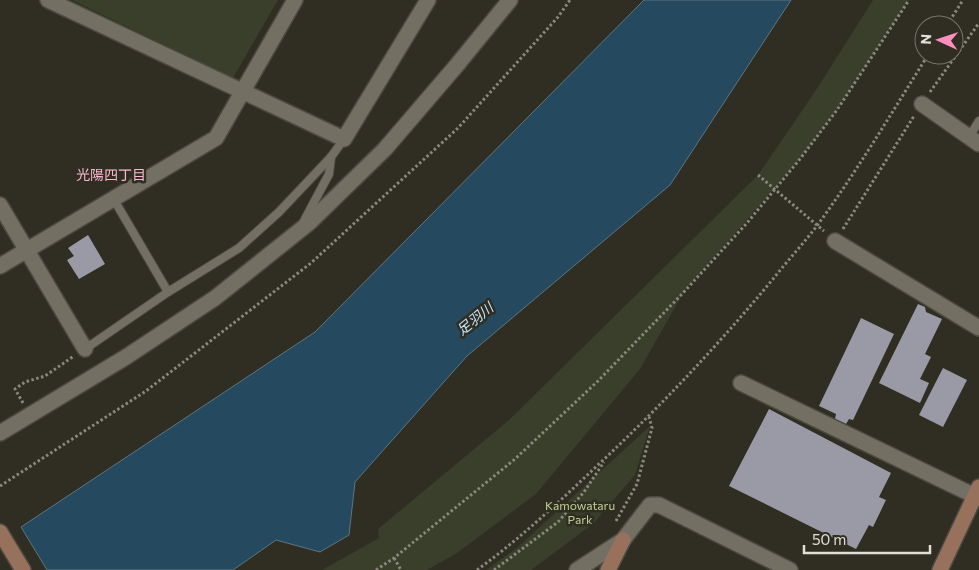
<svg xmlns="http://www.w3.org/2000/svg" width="979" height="570" viewBox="0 0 979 570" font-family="Commissioner,'Noto Sans JP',sans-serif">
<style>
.green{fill:#393f2a}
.water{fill:#25495e;stroke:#5d7682}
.building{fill:#9a9aa7}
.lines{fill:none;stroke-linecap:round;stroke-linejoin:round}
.lane-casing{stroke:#4c4940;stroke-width:10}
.street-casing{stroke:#4c4940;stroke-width:18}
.secondary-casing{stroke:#4c4940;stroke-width:18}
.path{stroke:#89877e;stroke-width:3;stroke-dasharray:2.5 2.5;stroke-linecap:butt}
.lane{stroke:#746f63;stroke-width:8}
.street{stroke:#746f63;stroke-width:15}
.secondary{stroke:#98715c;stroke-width:15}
.labels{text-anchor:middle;stroke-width:5;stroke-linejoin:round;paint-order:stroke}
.park-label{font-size:12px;fill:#c0d293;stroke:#302d22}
.neighbourhood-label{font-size:14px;fill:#f9b9d2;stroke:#302d22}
.water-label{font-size:14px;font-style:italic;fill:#c1e6fe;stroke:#302d22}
</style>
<rect width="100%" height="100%" fill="#302d22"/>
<!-- green -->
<g class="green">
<path d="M72 0H278L233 78Z"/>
<path d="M873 0H909L837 110 800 159 683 293 640 369 536 494 457 553 427 570H322L379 538 378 529 509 420 758 175 818 87Z"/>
<path d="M650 426 635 475 593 524 531 570H486L518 547Z"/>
</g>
<!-- water -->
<path class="water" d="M644 0H791L670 185 467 356 355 482 349 535 320 552 276 540 233 570H47L21 527 315 332Z"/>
<!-- building -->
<g class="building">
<path d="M88 235 105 264 79 279 67 260 74 256 68 248Z"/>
<path d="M918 304 925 307 926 312 942 319 925 354 931 357 920 379 929 383 920 403 879 383Z"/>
<path d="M861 318 894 334 853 420 849 419 846 424 835 419 836 414 819 406Z"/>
<path d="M943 368 967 380 943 427 919 415Z"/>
<path d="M769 409 891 473 879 497 886 500 873 527 869 525 856 549 729 486Z"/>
</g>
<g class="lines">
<!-- lane casing -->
<g class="lane-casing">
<g id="lane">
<path d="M969 137 979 121"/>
<path d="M113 198 168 292"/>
<path d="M304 221 329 174 331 157"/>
<path d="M85 349 168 292 239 248 279 212 331 157 344 139"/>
</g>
</g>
<!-- street casing -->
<g class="street-casing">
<g id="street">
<path d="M48 0 344 139 428 0"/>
<path d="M922 104 979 144"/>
<path d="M0 205 85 349"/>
<path d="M835 241 979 328"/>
<path d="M0 266 216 138 295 0"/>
<path d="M741 383 975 496"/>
<path d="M0 433 126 357 215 298 309 223 385 149 457 65 510 0"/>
<path d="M577 570 623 540 650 505H659L790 570"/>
</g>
</g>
<!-- secondary casing -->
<g class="secondary-casing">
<g id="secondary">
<path d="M0 532 23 570"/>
<path d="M608 570 623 540"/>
<path d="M940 570 979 487"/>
</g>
</g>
<!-- path -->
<g class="path">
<path d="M947 25 963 0"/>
<path d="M930 92 979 23"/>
<path d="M758 175 824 231"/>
<path d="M843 229 914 116"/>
<path d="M23 403 15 389 25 382 45 376 74 356"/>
<path d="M0 486 146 391 311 263 458 128 558 17 570 0"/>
<path d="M616 521 637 484 652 428 649 417"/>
<path d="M394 558 401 570"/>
<path d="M376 570 394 558 515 459 598 381 683 293 747 223 800 159 837 110 909 0"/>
<path d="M477 570C521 538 560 501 600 463 662 405 719 344 773 279 788 260 805 242 819 223 859 168 892 112 928 55"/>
<path d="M494 570 558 522 584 492 604 462"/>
</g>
<!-- lane -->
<use href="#lane" class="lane"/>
<!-- street -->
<use href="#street" class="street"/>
<!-- secondary -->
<use href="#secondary" class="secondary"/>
</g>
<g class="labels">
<!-- park labels -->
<g class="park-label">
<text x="580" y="510">Kamowataru<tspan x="580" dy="14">Park</tspan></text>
</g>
<!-- neighbourhood labels -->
<g class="neighbourhood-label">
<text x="111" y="180">光陽四丁目</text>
</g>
<!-- water labels -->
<g class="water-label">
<text transform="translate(475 319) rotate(-39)" y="5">足羽川</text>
</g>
</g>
<!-- north arrow -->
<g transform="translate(939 40) rotate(273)"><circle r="24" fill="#302d22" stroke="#76746a"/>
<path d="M0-4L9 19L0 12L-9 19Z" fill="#fd8ebe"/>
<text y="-8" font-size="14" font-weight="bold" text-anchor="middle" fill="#e0ded7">N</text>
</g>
<!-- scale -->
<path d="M804 545v8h126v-8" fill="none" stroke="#e0ded7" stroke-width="2.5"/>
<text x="812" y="545" font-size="15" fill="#e0ded7" stroke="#302d22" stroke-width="4" paint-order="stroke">50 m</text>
</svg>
